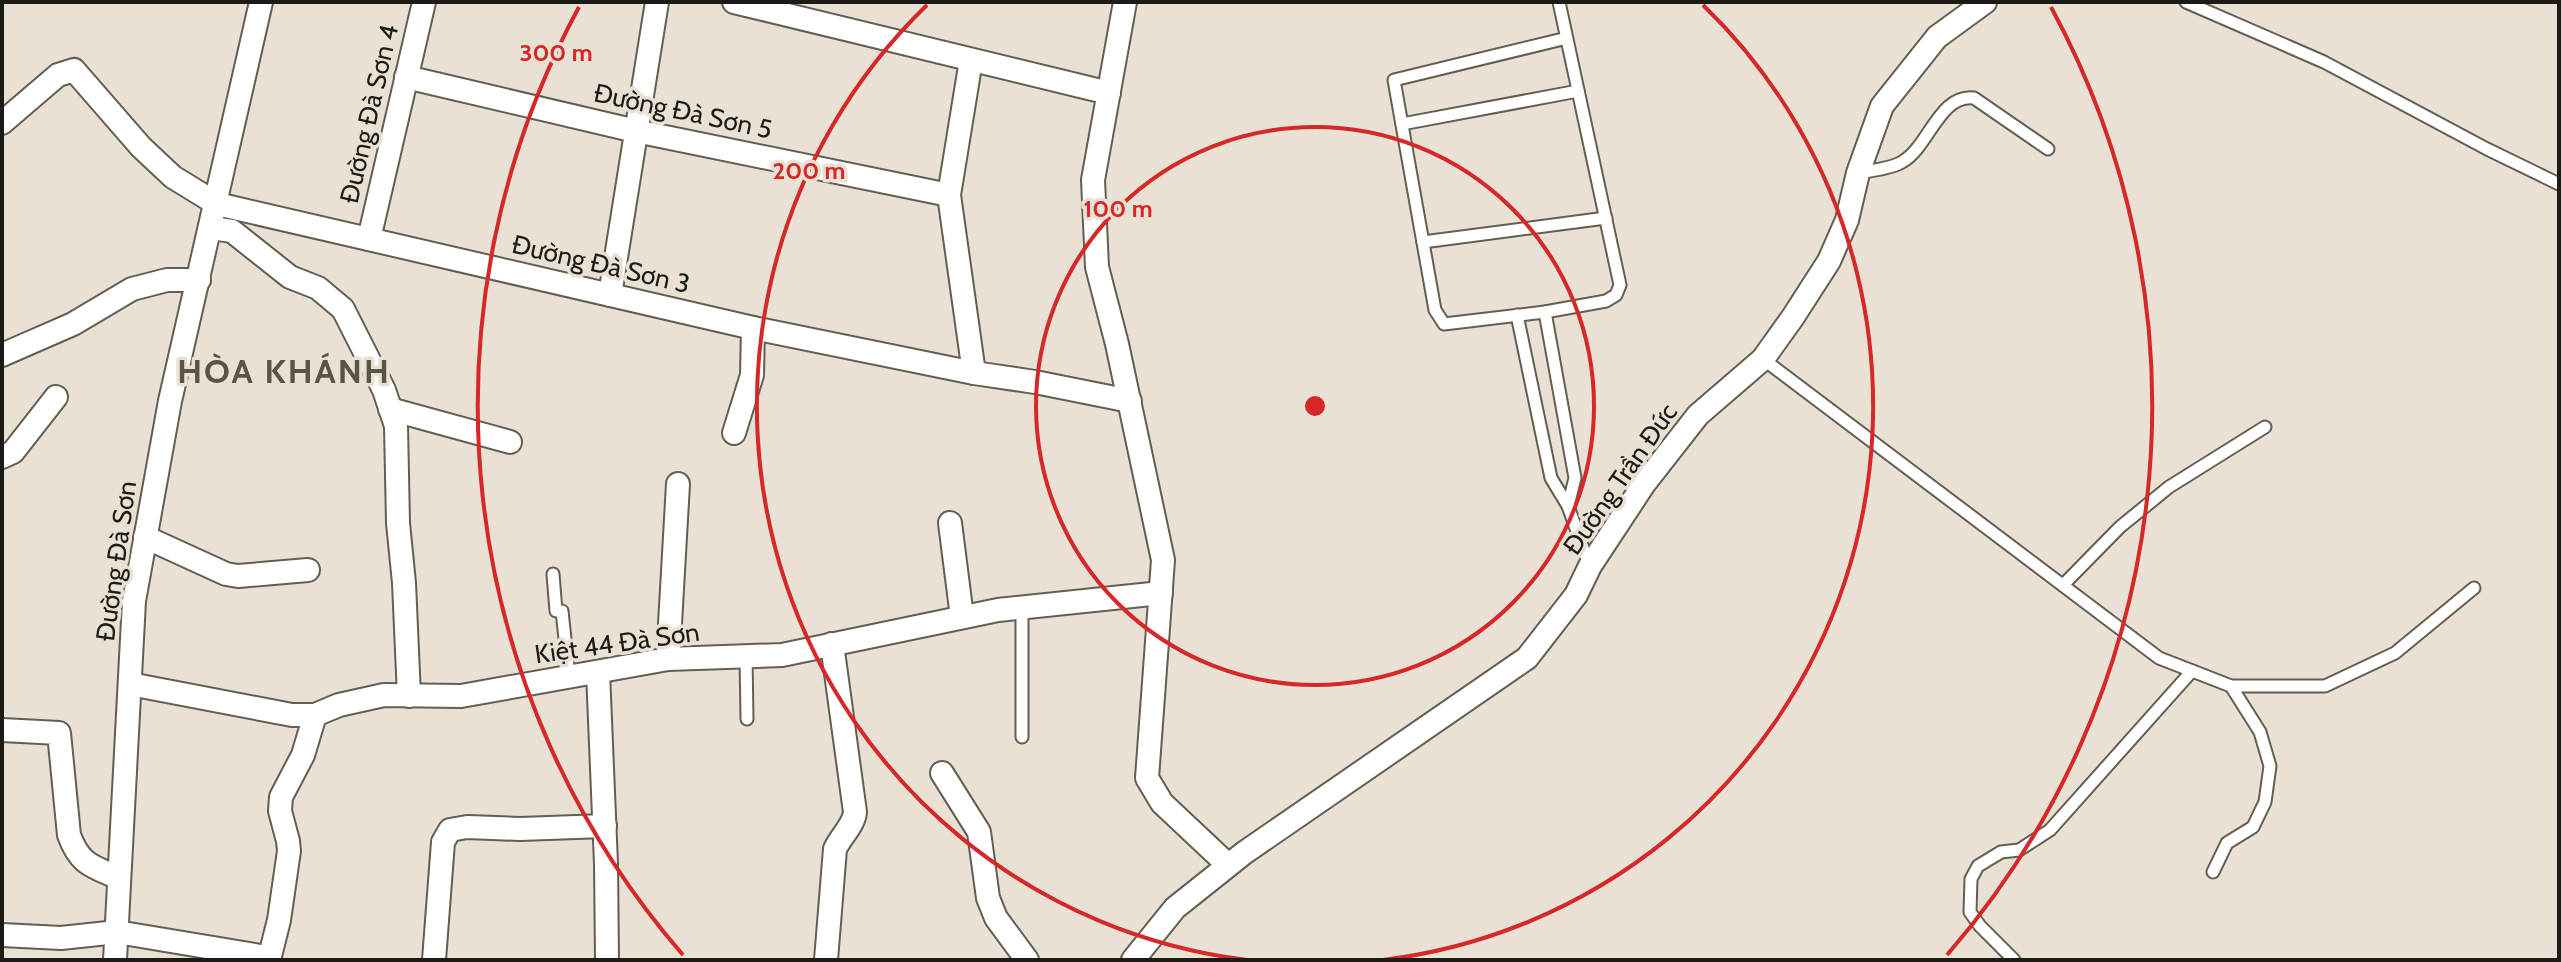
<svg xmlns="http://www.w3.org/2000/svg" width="2561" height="962" viewBox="0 0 2561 962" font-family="Cabin,sans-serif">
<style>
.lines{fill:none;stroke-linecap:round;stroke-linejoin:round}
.service-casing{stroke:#645e52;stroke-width:15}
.minor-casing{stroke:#645e52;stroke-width:26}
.service{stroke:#fff;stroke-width:11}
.minor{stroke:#fff;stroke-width:22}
.ring{fill:none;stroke:#d62828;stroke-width:4}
.labels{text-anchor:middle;stroke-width:7;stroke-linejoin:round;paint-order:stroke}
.street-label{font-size:26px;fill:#1d1b16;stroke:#e9e2d4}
.district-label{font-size:34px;font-weight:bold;letter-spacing:2px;fill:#5a5448;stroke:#e9e2d4}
.centre{fill:#d62828;stroke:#e9e2d4;stroke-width:4}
.ring-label{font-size:24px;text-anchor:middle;font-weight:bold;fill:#d62828;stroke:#e9e2d4;stroke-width:7;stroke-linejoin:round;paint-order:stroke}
</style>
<rect width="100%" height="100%" fill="#e9e2d4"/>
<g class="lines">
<!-- service casing -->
<g class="service-casing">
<g id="service">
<path d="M1559 2 1620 285 1616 295 1606 301 1545 312 1444 324 1435 310 1394 80 1567 38"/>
<path d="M2186 2 2324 62 2487 149 2559 184"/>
<path d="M1402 124 1578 91"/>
<path d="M1859 173C1872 170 1891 169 1902 162 1929 147 1939 94 1974 98L2048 149"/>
<path d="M1423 242 1606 218"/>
<path d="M1517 315 1551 478 1568 506 1575 478 1545 312"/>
<path d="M1763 359 2159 658 2231 686H2325L2395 653 2474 588"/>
<path d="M1568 506 1589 565"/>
<path d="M553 574 556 611H562L569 676"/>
<path d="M2063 585 2120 527 2169 487 2265 427"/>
<path d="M746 656 747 719"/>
<path d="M1022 737V607"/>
<path d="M2213 872 2227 843 2253 827 2265 802 2270 766 2260 732 2231 686"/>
<path d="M2014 960 1980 926 1970 912 1971 879 1978 866 2001 852 2019 850 2050 830 2192 671"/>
</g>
</g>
<!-- minor casing -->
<g class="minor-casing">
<g id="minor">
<path d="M734 2 1109 93"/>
<path d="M1125 2 1093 180 1097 267 1117 344 1163 560 1147 778 1162 803 1228 865"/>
<path d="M971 60 949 195 974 373"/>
<path d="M406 77 636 131 949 195"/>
<path d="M2 123 58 75 74 70 141 147 173 177 217 204 753 328 974 373 1035 382 1130 401"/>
<path d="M211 228 232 231 290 277 318 288 343 309 384 390 396 426 398 523 404 583 409 696"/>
<path d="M369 239 424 2"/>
<path d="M610 295 657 2"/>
<path d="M2 355 73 324 132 289 167 280H199"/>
<path d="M390 409 510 442"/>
<path d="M734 433 752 375 753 328"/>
<path d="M2 457 13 452 56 397"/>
<path d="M950 523 962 617"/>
<path d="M145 537 226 574 238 576 308 570"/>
<path d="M668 659 678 484"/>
<path d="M598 672 606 864 607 960"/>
<path d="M130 684 292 715H315L339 705 384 695 461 696 668 659 782 655 998 610 1161 593"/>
<path d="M2 730 59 733 69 835C80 865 92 866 119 878"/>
<path d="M942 773 979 832 988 898 996 918 1027 960"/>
<path d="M2 935 61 938 117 932 261 956 266 960"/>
<path d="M115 960 134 601 170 401 261 2"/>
<path d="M269 960 279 920 289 851 288 841 280 811 281 797 303 755 315 715"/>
<path d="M434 960 443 842 450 830 467 827 520 829 605 826"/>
<path d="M826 960 835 849C841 836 854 825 855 812L832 644"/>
<path d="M1133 960 1175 908 1244 853 1527 658 1576 595 1590 566 1644 484 1698 415 1763 359 1793 317 1829 261 1847 220 1858 173 1882 106 1937 37 1985 2"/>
</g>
</g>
<!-- service -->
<use href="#service" class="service"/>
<!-- minor -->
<use href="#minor" class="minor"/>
</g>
<!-- distance rings -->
<g class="ring">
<circle cx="1315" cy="406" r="279"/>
<path d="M1247 960A558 558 0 0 1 927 5M1703 5A558 558 0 0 1 1383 960"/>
<path d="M683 955A837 837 0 0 1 579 7M2051 7A837 837 0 0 1 1947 955"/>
</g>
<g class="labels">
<!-- street labels -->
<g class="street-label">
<text transform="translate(683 111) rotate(12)" y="9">Đường Đà Sơn 5</text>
<text transform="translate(369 114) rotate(-77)" y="9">Đường Đà Sơn 4</text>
<text transform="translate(601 264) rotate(13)" y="9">Đường Đà Sơn 3</text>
<text transform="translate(1620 479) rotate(-55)" y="9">Đường Trần Đức</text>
<text transform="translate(116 561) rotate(-82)" y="9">Đường Đà Sơn</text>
<text transform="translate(617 643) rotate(-8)" y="9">Kiệt 44 Đà Sơn</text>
</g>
<!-- district labels -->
<g class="district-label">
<text x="284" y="383">HÒA KHÁNH</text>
</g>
</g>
<circle cx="1315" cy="406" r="12" class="centre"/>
<g class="ring-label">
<text x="556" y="61">300 m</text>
<text x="809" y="179">200 m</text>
<text x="1118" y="217">100 m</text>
</g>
<!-- border -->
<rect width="2561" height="962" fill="none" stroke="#1d1b16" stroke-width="8"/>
</svg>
